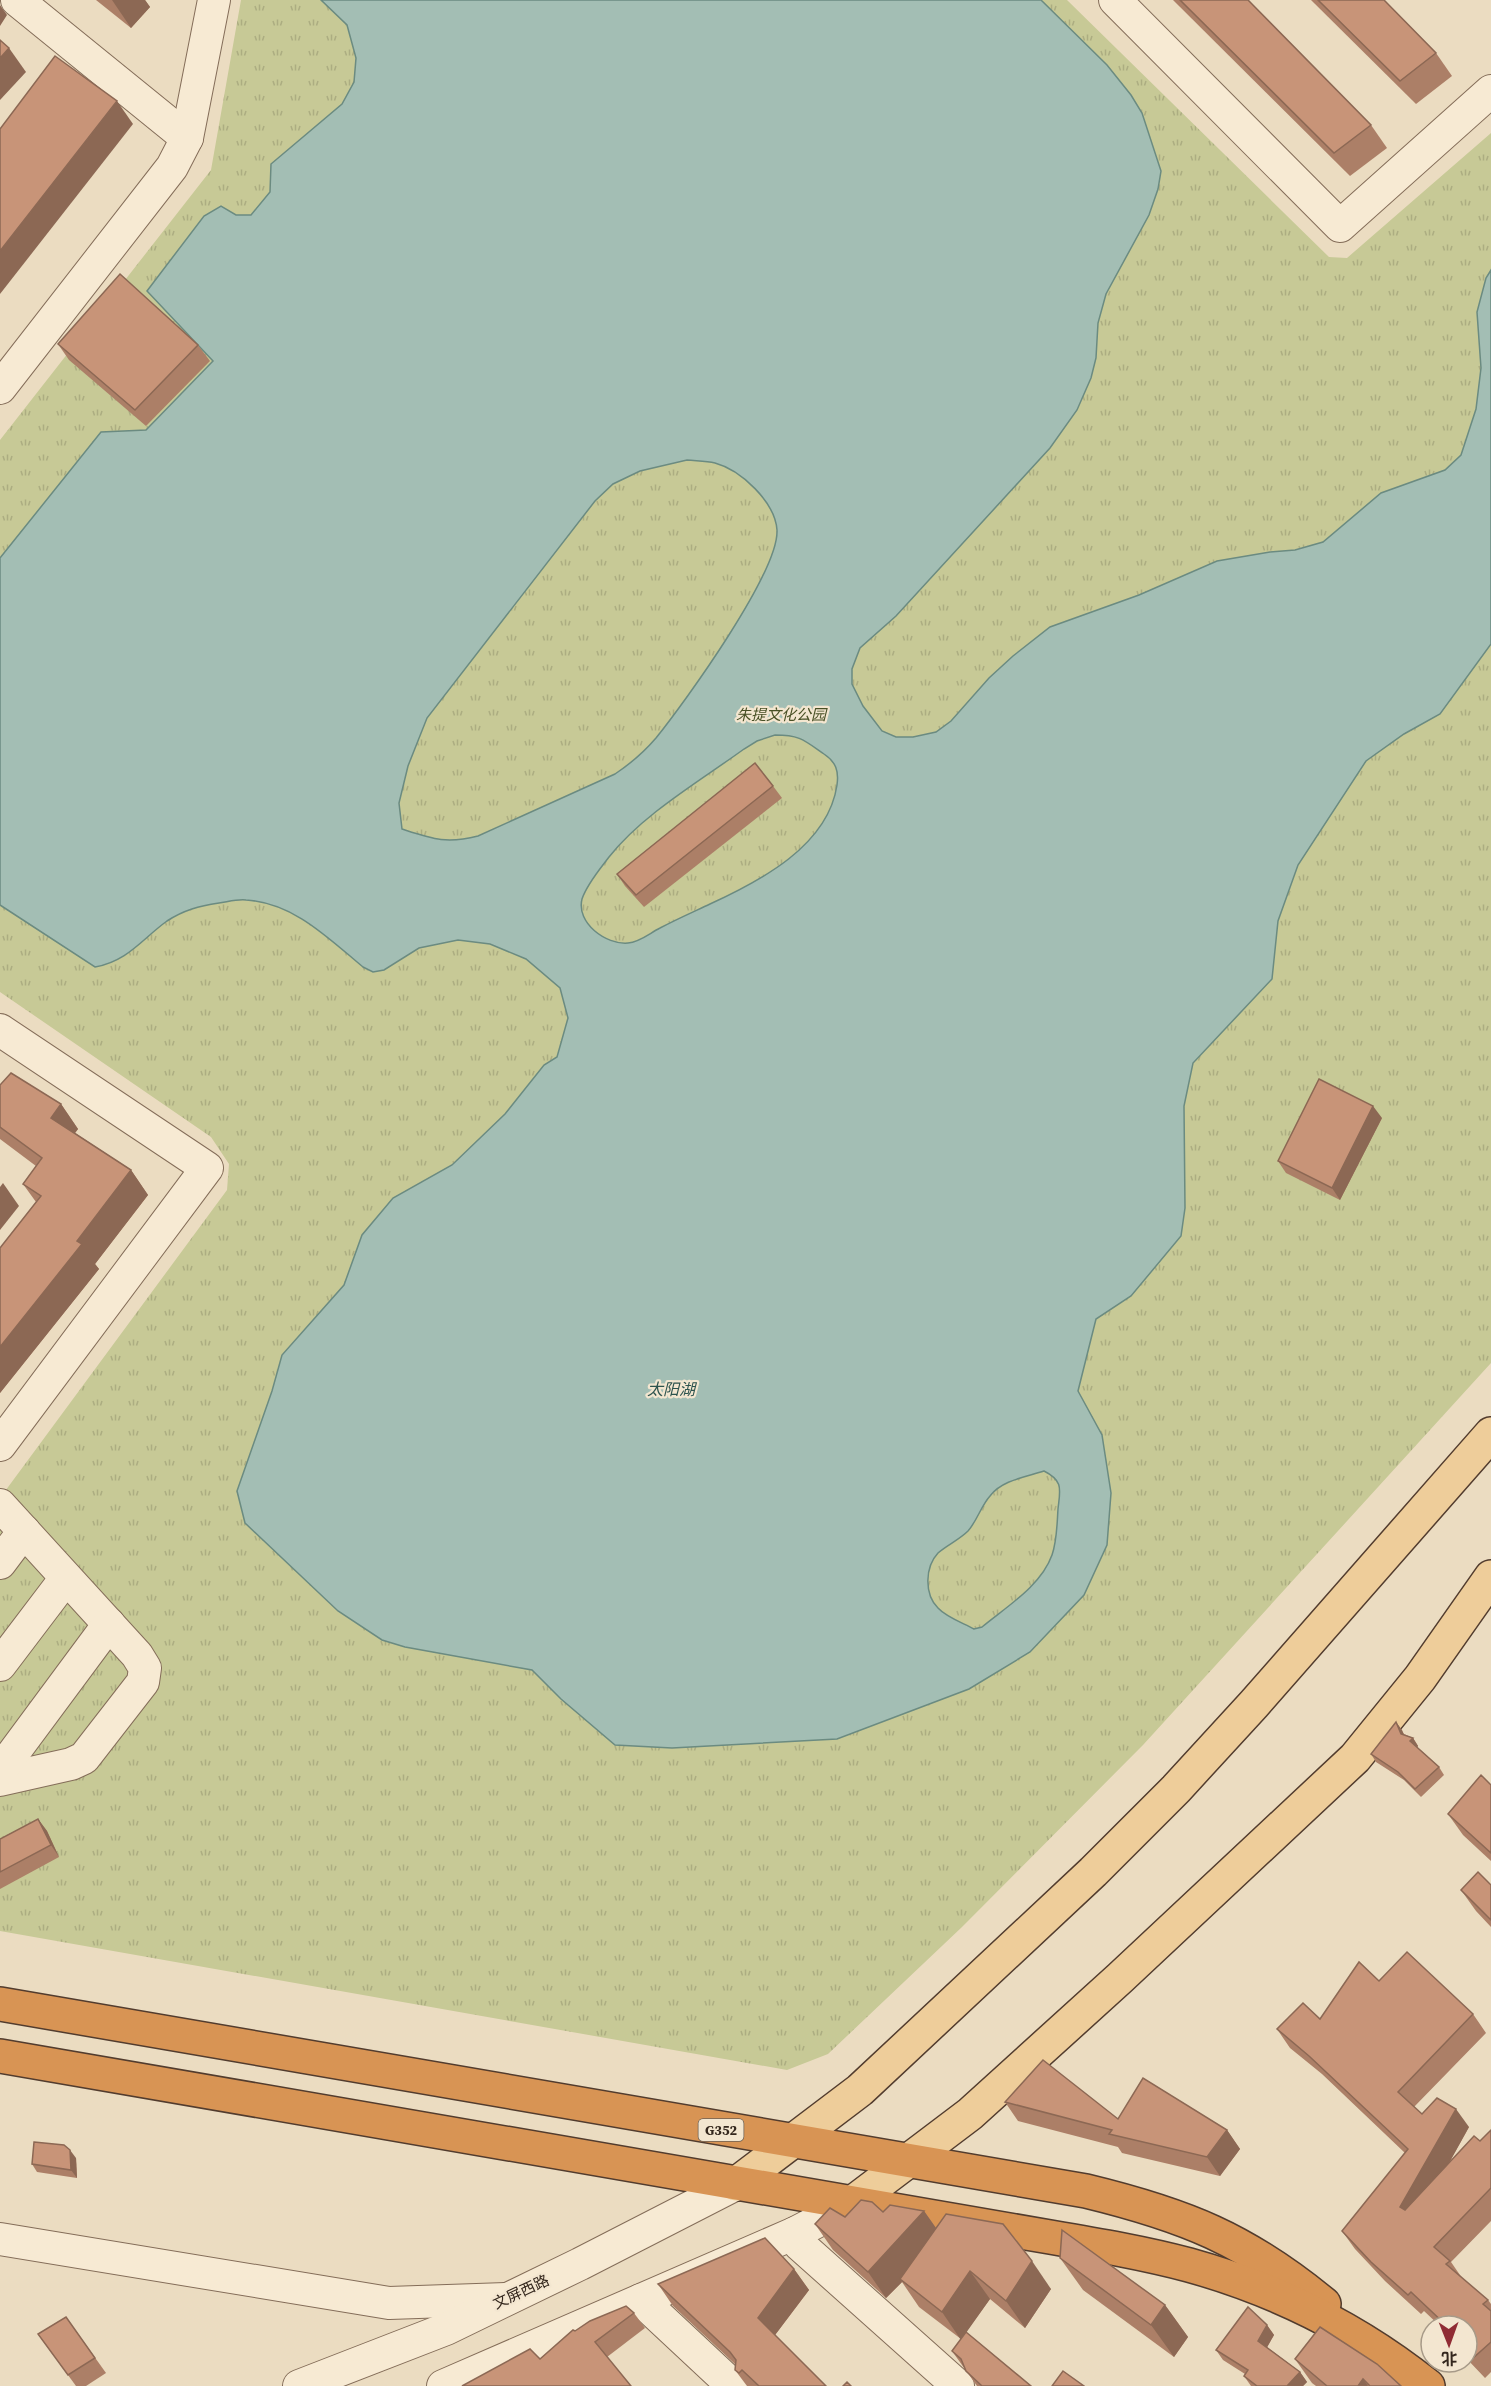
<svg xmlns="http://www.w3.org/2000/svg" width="1491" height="2386" viewBox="0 0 1491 2386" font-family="'Source Serif 4','Noto Sans SC',serif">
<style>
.park{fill:url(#park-tufts)}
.water{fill:#a3beb4;stroke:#6b8b81;stroke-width:1.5;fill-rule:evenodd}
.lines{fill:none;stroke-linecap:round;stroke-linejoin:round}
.minor-casing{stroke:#846d59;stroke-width:34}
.major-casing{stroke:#523c2e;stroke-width:36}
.highway-casing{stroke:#523c2e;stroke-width:36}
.minor{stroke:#f7ead3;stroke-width:32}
.major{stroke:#eecd9a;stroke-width:33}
.highway{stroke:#d89454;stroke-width:33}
.wall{fill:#ac7f67}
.shaded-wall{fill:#8c6854}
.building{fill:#c89478;stroke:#8c6854;stroke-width:1.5}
.labels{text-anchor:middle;stroke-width:4.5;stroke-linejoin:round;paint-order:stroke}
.shield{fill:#f3e6d0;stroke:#6d6053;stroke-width:1.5}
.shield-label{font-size:14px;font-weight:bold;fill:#34271d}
.park-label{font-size:15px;font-style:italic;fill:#485025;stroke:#f3e6d0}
.street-label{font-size:15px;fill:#34271d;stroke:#f3e6d0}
.water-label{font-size:16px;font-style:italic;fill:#2d534e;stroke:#f3e6d0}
</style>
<defs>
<pattern id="park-tufts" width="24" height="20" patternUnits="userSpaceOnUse" patternTransform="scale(1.5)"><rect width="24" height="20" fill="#c7c996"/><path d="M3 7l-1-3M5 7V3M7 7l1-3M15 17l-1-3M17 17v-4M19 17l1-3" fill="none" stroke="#acad81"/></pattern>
</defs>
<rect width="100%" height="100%" fill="#ebdcc1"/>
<!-- park -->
<path class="park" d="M241 0H1067L1329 257 1347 258 1491 133V1363L1143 1745 962 1927 828 2054 787 2070 0 1931V1498L227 1190 229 1164 211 1137 0 992V440L211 170Z"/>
<!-- water -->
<path class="water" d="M321 0H1041L1107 65 1131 95 1142 113 1161 171 1158 189 1149 215 1106 294 1098 323 1096 358 1091 378 1077 410 1050 448 896 616 860 648 852 669V684L863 706 882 731 896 737H913L936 732 951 721 989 678 1013 656 1050 627 1139 595 1217 561 1270 552 1295 550 1323 542 1381 493 1445 470 1461 455 1476 409 1481 368 1477 312 1486 278 1491 270V644L1440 714 1404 734 1366 761 1298 865 1278 921 1272 979 1193 1063 1184 1106 1185 1208 1181 1236 1131 1296 1096 1319 1078 1391 1102 1435 1111 1493 1107 1545 1084 1595 1030 1652 969 1689 837 1739 672 1748 615 1745 561 1699 532 1670 405 1647 382 1640 338 1611 245 1523 237 1491 272 1391 282 1355 344 1285 362 1235 393 1198 452 1165 505 1114 544 1065 557 1057 568 1018 560 988 526 959 490 944 458 940 419 948 384 970 373 972 363 967C328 938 294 903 246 900 237 899 227 902 219 903 199 906 184 910 167 921 142 939 128 961 95 967L0 905V558L101 432 146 430 213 361 147 291 204 216 221 206 236 215H251L270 192 271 164 342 104 354 82 356 58 347 25ZM687 460C696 461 706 461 715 463 741 470 775 502 777 530 779 572 685 702 656 738 644 752 630 764 615 774L478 836C446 844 433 839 402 829L399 803 408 766 427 718 595 501 613 484 640 471ZM775 735C800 735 804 740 824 754 836 762 839 771 837 785 828 846 760 881 710 904 693 912 677 919 660 928 650 933 640 942 628 943 606 945 576 923 582 899 587 884 600 869 609 857 643 814 700 781 744 749L757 741ZM1044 1471C1064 1481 1060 1490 1058 1509 1057 1524 1057 1541 1052 1555 1041 1586 1006 1607 982 1627L974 1629C963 1623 946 1617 938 1608 924 1594 925 1567 938 1553 947 1545 959 1540 968 1531 977 1521 981 1506 990 1496 1002 1480 1026 1477 1044 1471Z"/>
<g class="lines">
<!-- minor casing -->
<g class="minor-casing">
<g id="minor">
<path d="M17 0 187 138"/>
<path d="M1115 0 1340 226 1491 91"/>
<path d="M0 388 172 167 187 138 214 0"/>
<path d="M0 1030 207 1168 0 1445"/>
<path d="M0 1505 137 1655 145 1668 143 1682 84 1758 71 1764 0 1780"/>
<path d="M0 1563 24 1531"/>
<path d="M0 1665 66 1578"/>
<path d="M0 1771 109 1624"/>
<path d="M795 2233 799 2244 958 2386"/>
<path d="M0 2239 389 2303 506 2299"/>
<path d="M641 2300 733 2386"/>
<path d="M299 2386 446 2329 580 2264 736 2184"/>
<path d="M443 2386 795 2233 851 2204"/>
</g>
</g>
<!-- major casing -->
<g class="major-casing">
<g id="major">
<path d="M736 2184 860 2090 1093 1872 1176 1789 1254 1704 1491 1434"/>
<path d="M851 2204 970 2114 1120 1978 1355 1758 1420 1678 1491 1577"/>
</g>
</g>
<!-- highway casing -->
<g class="highway-casing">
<g id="highway">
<path d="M0 2004 1086 2191C1185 2215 1245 2239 1324 2304"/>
<path d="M0 2056 1050 2237C1097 2245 1144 2253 1189 2265 1275 2289 1358 2330 1428 2386"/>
</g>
</g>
<!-- minor -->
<use href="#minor" class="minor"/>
<!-- major -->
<use href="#major" class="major"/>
<!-- highway -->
<use href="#highway" class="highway"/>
</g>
<!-- wall -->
<g class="wall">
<path d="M96 0H145L150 7 131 28Z"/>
<path d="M1173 0H1248L1371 125 1387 148 1350 176Z"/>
<path d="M1311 0H1384L1436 53 1452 76 1416 104Z"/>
<path d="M58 344 198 345 210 361 146 426 69 360Z"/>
<path d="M773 786 782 798 644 907 625 886 617 874Z"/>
<path d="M0 1085 61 1104 78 1129 75 1133 131 1170 148 1195 95 1264 99 1269 0 1393V1248L36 1202 23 1184 36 1166 0 1139Z"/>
<path d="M1382 1118 1340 1200 1286 1173 1278 1161Z"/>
<path d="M1396 1722 1404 1734 1413 1738 1418 1746 1417 1747 1439 1767 1444 1775 1421 1797 1404 1780 1376 1762 1371 1754Z"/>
<path d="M1491 1785V1861L1463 1835 1448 1814Z"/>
<path d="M38 1819 47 1831 59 1857 0 1889V1839Z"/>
<path d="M1491 1885V1927L1476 1911 1461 1890Z"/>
<path d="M1379 1981 1473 2014 1486 2033 1414 2107 1422 2114 1469 2127 1449 2163 1480 2141 1491 2130V2221L1451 2262 1462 2278 1488 2300 1491 2304V2372L1485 2378 1467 2359V2326H1440L1424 2311 1421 2314 1385 2281 1355 2249 1342 2231 1405 2153 1322 2074 1290 2048 1277 2029 1320 2019Z"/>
<path d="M1005 2102 1118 2119 1227 2130 1240 2149 1220 2176 1122 2153 1118 2147 1018 2121Z"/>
<path d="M76 2158 77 2178 37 2172 32 2164Z"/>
<path d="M924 2211 936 2228 1051 2289 1025 2328 990 2299 966 2332 1031 2386H977L952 2351 961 2339 919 2307 902 2282 886 2298 833 2250 815 2224 845 2217 883 2212Z"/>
<path d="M1060 2258 1165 2305 1188 2337 1174 2357 1083 2290Z"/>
<path d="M794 2269 809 2290 775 2335 826 2386H747L735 2370V2364L673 2306 658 2284Z"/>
<path d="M634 2313 645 2328 607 2357 540 2359 575 2331Z"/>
<path d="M66 2317 106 2373 86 2386H76L38 2334Z"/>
<path d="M1267 2325 1274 2335 1267 2347 1300 2372 1307 2382 1303 2386H1251L1244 2376 1245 2374 1223 2360 1216 2350Z"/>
<path d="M1295 2359 1401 2386H1316L1312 2383Z"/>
</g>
<!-- shaded-wall -->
<g class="shaded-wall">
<path d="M0 0V5L7 15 0 26Z"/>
<path d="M112 0H145L150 7 131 28Z"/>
<path d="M9 48 26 72 0 100V58Z"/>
<path d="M117 101 133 124 0 294V251Z"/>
<path d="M61 1104 78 1129 68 1142 51 1118Z"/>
<path d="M1373 1106 1382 1118 1340 1200 1332 1188Z"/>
<path d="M131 1170 148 1195 95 1264 99 1269 0 1393V1347L77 1241Z"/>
<path d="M3 1183 19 1206 0 1230V1187Z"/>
<path d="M1396 1722 1402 1730 1407 1742 1401 1734Z"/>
<path d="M1413 1738 1418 1746 1416 1749 1410 1741Z"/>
<path d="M38 1819 47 1831 59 1857 51 1845Z"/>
<path d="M1456 2109 1469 2127 1414 2226 1400 2207Z"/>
<path d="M1227 2130 1240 2149 1220 2176 1207 2157Z"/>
<path d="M70 2150 76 2158 77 2178 71 2170Z"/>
<path d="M924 2211 943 2238 900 2279 902 2282 886 2298 868 2272Z"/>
<path d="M1032 2261 1051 2289 1025 2328 1006 2301Z"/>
<path d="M794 2269 809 2290 772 2339 758 2318Z"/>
<path d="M970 2271 990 2299 961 2340 942 2312Z"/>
<path d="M1165 2305 1188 2337 1174 2357 1151 2325Z"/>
<path d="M1267 2325 1274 2335 1265 2351 1258 2341Z"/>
<path d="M1300 2372 1307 2382 1303 2386H1287Z"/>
<path d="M1363 2379 1368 2386H1358Z"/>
</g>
<!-- building -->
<g class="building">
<path d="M1180 0H1248L1371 125 1334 153Z"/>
<path d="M1318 0H1384L1436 53 1400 81Z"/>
<path d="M0 40 9 48 0 58Z"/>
<path d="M55 56 117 101 0 251V129Z"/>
<path d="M120 274 198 345 135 410 58 344Z"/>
<path d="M755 763 773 786 636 895 617 874Z"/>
<path d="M11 1073 61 1104 51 1118 131 1170 77 1241 82 1244 0 1347V1248L41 1196 23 1184 42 1158 0 1127V1085Z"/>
<path d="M1319 1079 1373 1106 1332 1188 1278 1161Z"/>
<path d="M1396 1722 1401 1734 1413 1738 1410 1741 1439 1767 1415 1789 1398 1772 1371 1754Z"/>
<path d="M1481 1775 1491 1785V1853L1448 1814Z"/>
<path d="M38 1819 51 1845 0 1872V1839Z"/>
<path d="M1478 1872 1491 1885V1920L1461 1890Z"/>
<path d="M1407 1952 1473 2014 1398 2092 1422 2114 1437 2098 1456 2109 1400 2207 1405 2210 1474 2136 1480 2141 1491 2130V2188L1434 2247 1450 2261 1446 2264 1488 2300 1483 2304 1491 2311V2342L1472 2359 1467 2353V2326H1447L1411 2292 1408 2295 1371 2262 1342 2231 1408 2149 1309 2056 1277 2029 1303 2003 1320 2019 1359 1962 1379 1981Z"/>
<path d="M1043 2060 1118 2119 1143 2078 1227 2130 1207 2157 1109 2134 1112 2130 1005 2102Z"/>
<path d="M34 2142 64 2145 70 2150 71 2170 32 2164Z"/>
<path d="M861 2200 872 2202 883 2212 890 2205 924 2211 868 2272 815 2224 830 2208 845 2217Z"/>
<path d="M946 2214 1003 2224 1032 2261 1006 2301 970 2271 942 2312 900 2279Z"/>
<path d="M1062 2230 1165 2305 1151 2325 1060 2258Z"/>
<path d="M765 2238 794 2269 758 2318 826 2386H759L742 2370 739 2373 735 2370 736 2360 730 2352 658 2284Z"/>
<path d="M626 2306 634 2313 595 2342 631 2386H462L530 2349 540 2359 573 2330 575 2331 590 2321Z"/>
<path d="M1248 2307 1267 2325 1258 2341 1300 2372 1287 2386H1257L1244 2376 1248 2370 1216 2350Z"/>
<path d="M66 2317 95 2358 68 2375 38 2334Z"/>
<path d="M1320 2327 1377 2364 1401 2386H1370L1363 2379 1358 2386H1327L1295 2359Z"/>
<path d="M966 2332 1031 2386H982L966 2371 961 2359 952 2351Z"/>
<path d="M1063 2371 1084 2386H1052Z"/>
<path d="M847 2382 851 2386H843Z"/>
</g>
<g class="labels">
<!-- shield labels -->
<rect class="shield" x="698.5" y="2119" width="45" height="22" rx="4.5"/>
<g class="shield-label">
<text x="721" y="2135">G352</text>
</g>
<!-- park labels -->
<g class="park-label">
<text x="781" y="720">朱提文化公园</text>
</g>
<!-- street labels -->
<g class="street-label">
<text transform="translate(521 2292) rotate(-25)" y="5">文屏西路</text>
</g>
<!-- water labels -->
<g class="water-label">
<text x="671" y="1395">太阳湖</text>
</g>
</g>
<!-- north arrow -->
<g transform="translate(1449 2344) rotate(179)"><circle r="28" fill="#f3e6d0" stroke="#a79a88" stroke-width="1.5"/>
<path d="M0-4.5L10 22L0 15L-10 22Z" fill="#902c34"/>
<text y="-9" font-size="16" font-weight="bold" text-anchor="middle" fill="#34271d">北</text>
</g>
</svg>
